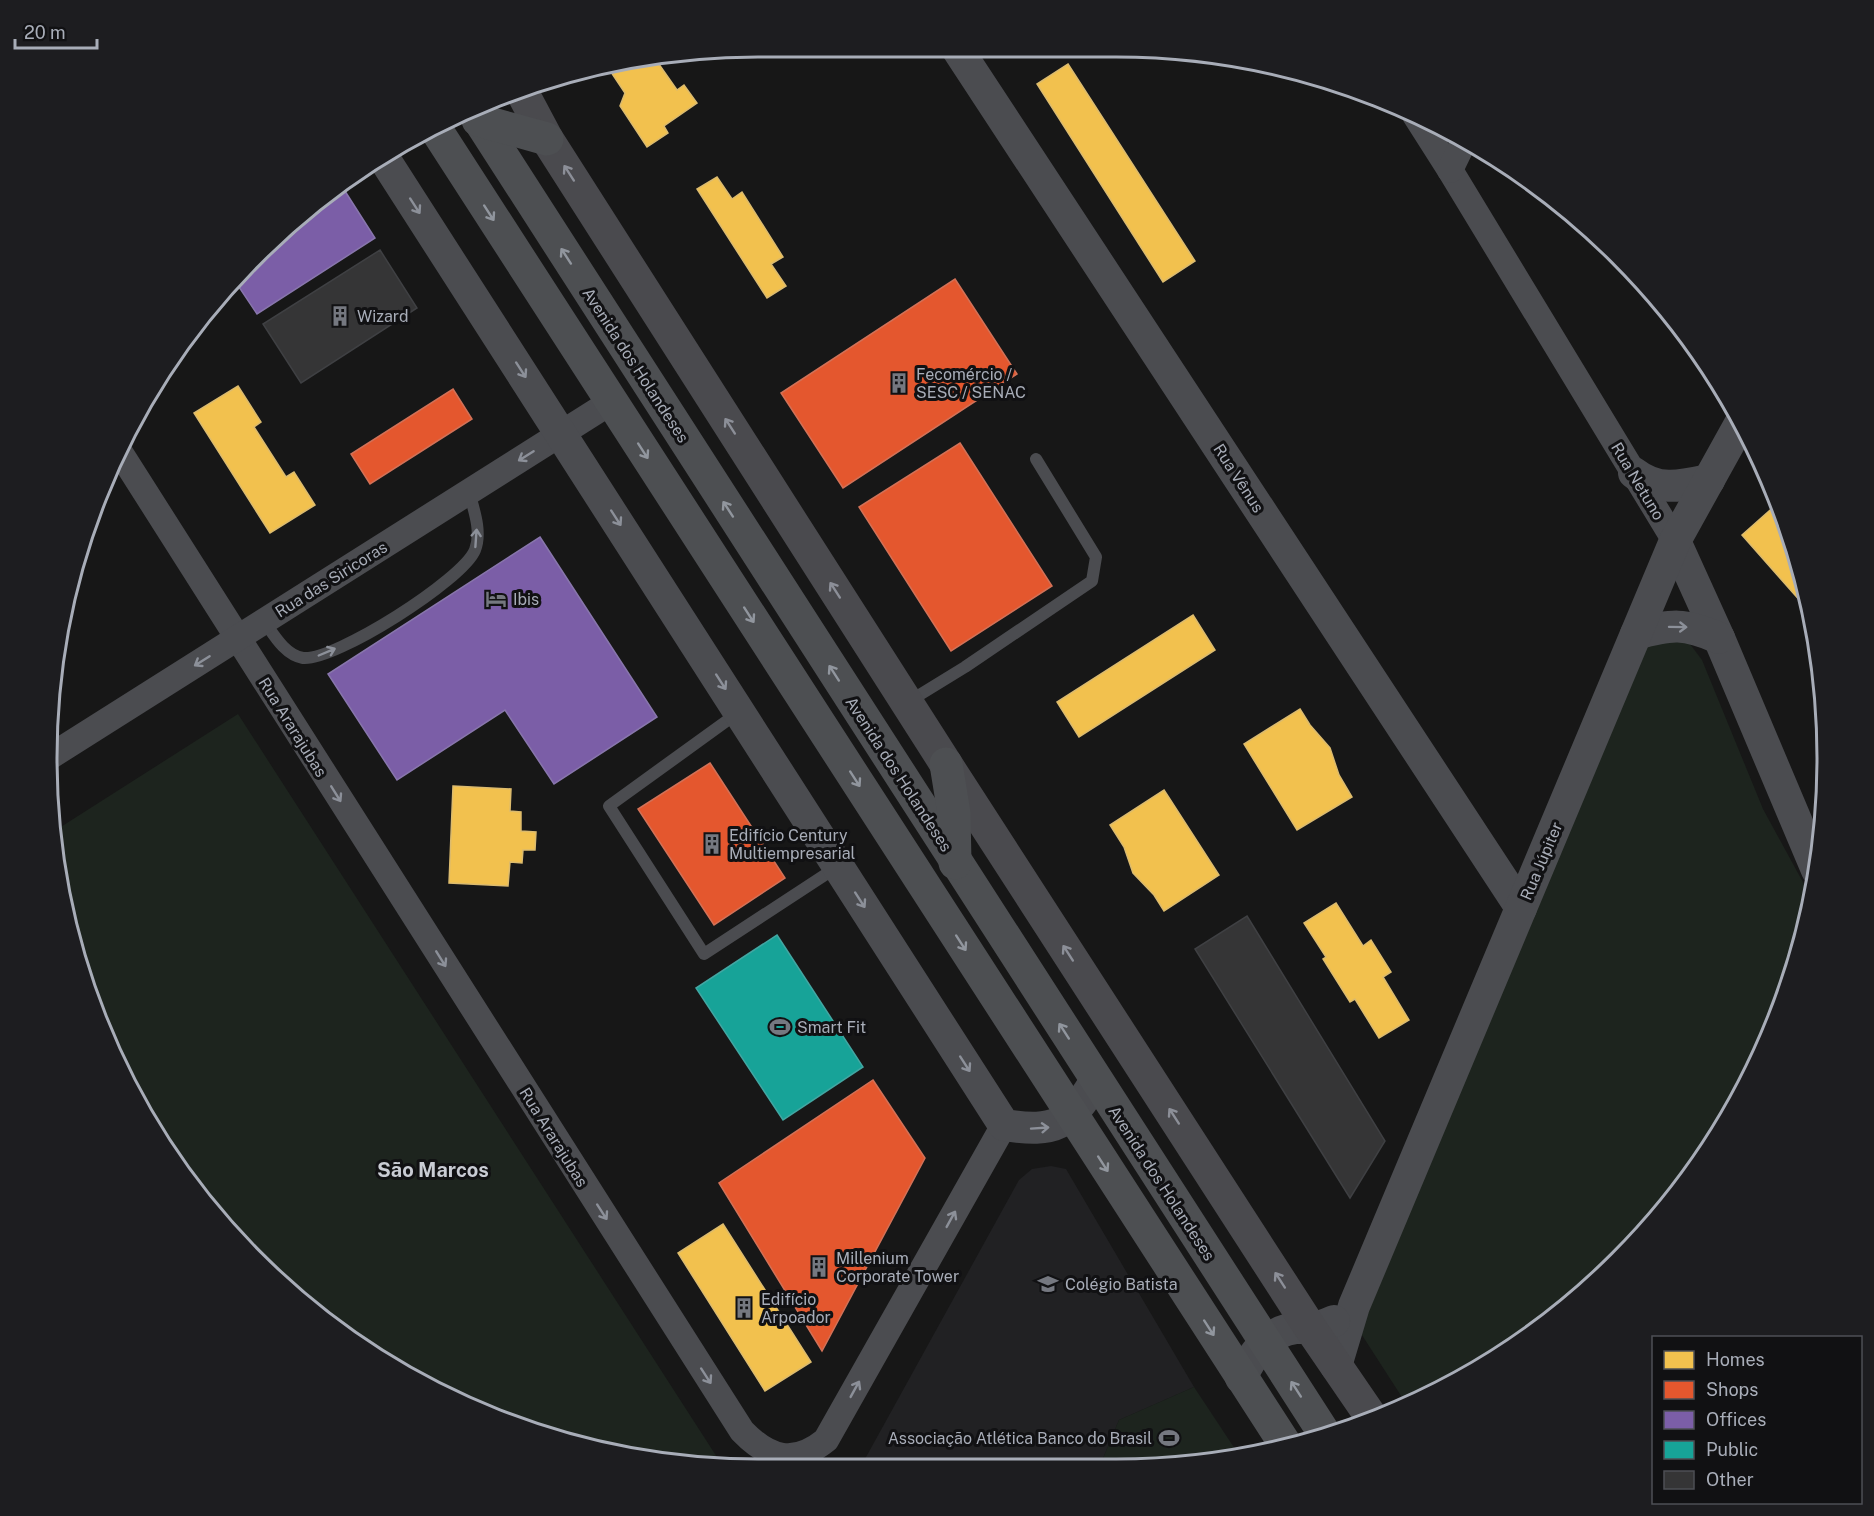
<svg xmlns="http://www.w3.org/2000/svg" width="1874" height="1516" viewBox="0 0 1874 1516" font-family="'Public Sans',sans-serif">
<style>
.built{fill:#212123}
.green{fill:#1d241e}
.homes{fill:#f2c14e;stroke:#dcbb6e;stroke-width:1.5}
.shops{fill:#e4572e;stroke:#d27157;stroke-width:1.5}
.offices{fill:#7b5ea7;stroke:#8876ac;stroke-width:1.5}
.public{fill:#17a398;stroke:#42a6a2;stroke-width:1.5}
.building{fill:#353536;stroke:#3f4043;stroke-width:1.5}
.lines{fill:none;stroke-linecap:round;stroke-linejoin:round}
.service{stroke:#4b4c50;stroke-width:12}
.minor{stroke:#4b4c50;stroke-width:26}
.tertiary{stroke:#4b4c50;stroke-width:32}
.secondary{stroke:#4a4a4e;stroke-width:33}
.primary{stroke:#4d4f52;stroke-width:33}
.oneway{stroke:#8c8f98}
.oneway2{stroke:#8c9099}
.oneway3{stroke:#91969e}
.labels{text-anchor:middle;stroke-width:6;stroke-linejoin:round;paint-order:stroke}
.poi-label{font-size:16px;fill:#a8adb8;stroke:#111113;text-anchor:start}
.street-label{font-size:16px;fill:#a8adb8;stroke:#111113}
.quarter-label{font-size:20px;font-weight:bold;fill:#c9ccd4;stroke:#111113}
.rim{fill:none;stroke:#a8adb8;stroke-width:3}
</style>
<rect width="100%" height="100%" fill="#171717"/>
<!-- built -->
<path class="built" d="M1051 1166 1066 1169 1194 1387 1119 1420 1099 1468H860L1019 1180 1032 1169Z"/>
<!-- green -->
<g class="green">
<path d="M1647 639 1687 640 1702 660 1763 809 1811 897 1790 986 1732 1113 1651 1227 1549 1322 1431 1396 1407 1405 1360 1332Z"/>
<path d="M238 714 724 1468H712L574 1445 444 1396 325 1322 194 1191 120 1073 60 897 56 830Z"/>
<path d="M1194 1387 1239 1455 1162 1468H1099L1119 1420Z"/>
</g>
<!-- homes -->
<g class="homes">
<path d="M656 60 677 90 684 85 697 103 664 126 668 133 647 147 620 106 625 93 607 66Z"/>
<path d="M1068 64 1195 261 1163 282 1037 84Z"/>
<path d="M717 177 732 199 742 192 783 257 771 264 786 286 767 298 697 189Z"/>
<path d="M238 386 261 422 254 427 286 477 294 472 315 505 270 533 194 413Z"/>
<path d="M1777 504 1803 574 1807 599 1802 603 1742 535Z"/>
<path d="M1193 615 1215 650 1079 737 1057 702Z"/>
<path d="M1300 709 1310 725 1330 748 1339 775 1352 797 1297 830 1244 744Z"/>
<path d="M453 786 511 789 510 811 521 812V831L536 832 535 850H523L522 863 510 862 508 886 449 883Z"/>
<path d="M1164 790 1219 875 1164 911 1154 895 1133 873 1124 847 1110 825Z"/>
<path d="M1336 903 1363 946 1371 940 1391 972 1383 977 1409 1020 1379 1038 1355 999 1350 1002 1323 959 1326 957 1304 923Z"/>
<path d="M723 1224 811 1362 765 1391 678 1253Z"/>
</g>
<!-- shops -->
<g class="shops">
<path d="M955 279 1017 374 843 488 781 393Z"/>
<path d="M453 389 472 419 370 484 351 454Z"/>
<path d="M960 443 1052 586 951 651 859 507Z"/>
<path d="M710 763 785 878 714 925 638 809Z"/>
<path d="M873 1080 925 1158 822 1351 719 1183Z"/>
</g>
<!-- offices -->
<g class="offices">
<path d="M343 188 375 238 257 314 235 281 255 255Z"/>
<path d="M540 537 657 717 554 784 505 710 397 780 328 674Z"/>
</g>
<!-- public -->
<path class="public" d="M777 935 863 1067 783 1120 696 988Z"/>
<!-- building -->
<g class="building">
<path d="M380 250 417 308 301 383 263 324Z"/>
<path d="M1247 916 1385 1141 1350 1198 1195 949Z"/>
</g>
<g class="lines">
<!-- service -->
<g class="service">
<path d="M264 621C274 635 285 655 303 658 335 661 463 580 475 550 482 532 474 510 469 492"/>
<path d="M908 702 965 667 1092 581 1096 557 1036 459"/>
<path d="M739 712 609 806 704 954 837 867"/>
</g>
<!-- minor -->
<g class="minor">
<path d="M1415 115 1450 170 1675 541"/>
<path d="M1450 170 1464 141"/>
<path d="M121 454 742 1431C769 1459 794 1466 826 1440L1004 1125"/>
<path d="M51 756 611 402"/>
</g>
<!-- tertiary -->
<g class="tertiary">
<path d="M956 47 1521 908"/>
<path d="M383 157 1004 1125C1056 1133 1069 1125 1096 1080"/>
<path d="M1634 473C1658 492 1681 486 1709 480"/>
<path d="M1675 541 1719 638 1817 870"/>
<path d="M1636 634C1672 624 1684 623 1719 638"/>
<path d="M1336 1366 1354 1306 1675 541 1741 422"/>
<path d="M1241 1378C1251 1356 1270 1330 1296 1328 1313 1327 1317 1329 1334 1321"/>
</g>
<!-- secondary -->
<path class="secondary" d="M522 92 547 139 946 764 1311 1329 1372 1418"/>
<!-- primary -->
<g class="primary">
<path d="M474 112 1326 1436"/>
<path d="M478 120 547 139"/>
<path d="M435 128 1287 1447"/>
<path d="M946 764 954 813 955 863"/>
</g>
</g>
<!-- one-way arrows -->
<defs><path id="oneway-shaft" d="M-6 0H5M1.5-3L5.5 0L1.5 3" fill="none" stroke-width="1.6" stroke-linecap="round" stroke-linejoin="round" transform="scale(1.5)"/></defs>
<g class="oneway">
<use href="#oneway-shaft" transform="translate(569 173) rotate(-123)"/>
<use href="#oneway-shaft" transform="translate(730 426) rotate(-123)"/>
<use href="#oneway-shaft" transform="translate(835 590) rotate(-123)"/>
<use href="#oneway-shaft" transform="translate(1068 953) rotate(-123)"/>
<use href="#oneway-shaft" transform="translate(1174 1116) rotate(-123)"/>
<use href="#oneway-shaft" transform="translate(1280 1280) rotate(-123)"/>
</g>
<g class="oneway2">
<use href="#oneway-shaft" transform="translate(415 206) rotate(57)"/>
<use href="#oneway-shaft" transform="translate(521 370) rotate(57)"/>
<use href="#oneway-shaft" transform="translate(526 456) rotate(148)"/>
<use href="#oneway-shaft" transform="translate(616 518) rotate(57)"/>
<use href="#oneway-shaft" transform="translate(476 538) rotate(-86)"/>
<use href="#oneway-shaft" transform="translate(1678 627) rotate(1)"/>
<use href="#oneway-shaft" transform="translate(327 652) rotate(-23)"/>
<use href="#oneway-shaft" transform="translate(202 661) rotate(148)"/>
<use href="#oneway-shaft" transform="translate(721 682) rotate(57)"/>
<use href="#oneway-shaft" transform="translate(336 794) rotate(58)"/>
<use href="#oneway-shaft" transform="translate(860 900) rotate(57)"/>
<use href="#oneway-shaft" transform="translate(441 959) rotate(58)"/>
<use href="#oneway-shaft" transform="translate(965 1064) rotate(57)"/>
<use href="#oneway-shaft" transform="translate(1040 1128) rotate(-4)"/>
<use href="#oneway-shaft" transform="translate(602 1212) rotate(57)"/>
<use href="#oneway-shaft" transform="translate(951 1219) rotate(-61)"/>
<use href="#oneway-shaft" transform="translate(706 1376) rotate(57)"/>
<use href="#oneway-shaft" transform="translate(855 1389) rotate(-61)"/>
</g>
<g class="oneway3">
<use href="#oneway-shaft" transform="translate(489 213) rotate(57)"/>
<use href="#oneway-shaft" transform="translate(566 256) rotate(-123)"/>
<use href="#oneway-shaft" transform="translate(643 451) rotate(57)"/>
<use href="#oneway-shaft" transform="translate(728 509) rotate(-123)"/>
<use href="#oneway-shaft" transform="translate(749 615) rotate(57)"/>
<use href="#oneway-shaft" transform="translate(834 673) rotate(-123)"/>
<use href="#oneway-shaft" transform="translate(855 779) rotate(57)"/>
<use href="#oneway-shaft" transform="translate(961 943) rotate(57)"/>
<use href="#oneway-shaft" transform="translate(1064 1031) rotate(-123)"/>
<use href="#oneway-shaft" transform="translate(1103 1164) rotate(57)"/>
<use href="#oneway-shaft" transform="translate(1209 1328) rotate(57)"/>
<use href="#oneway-shaft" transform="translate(1296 1389) rotate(-123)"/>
</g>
<!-- icons -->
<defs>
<g id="building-bare" transform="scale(1.62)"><path d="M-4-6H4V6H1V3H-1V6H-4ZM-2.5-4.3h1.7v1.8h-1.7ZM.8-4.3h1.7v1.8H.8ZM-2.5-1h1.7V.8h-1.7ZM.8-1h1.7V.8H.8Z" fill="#757880" stroke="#111113" stroke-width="2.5" paint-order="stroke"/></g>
<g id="hotel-bare" transform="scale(1.62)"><path d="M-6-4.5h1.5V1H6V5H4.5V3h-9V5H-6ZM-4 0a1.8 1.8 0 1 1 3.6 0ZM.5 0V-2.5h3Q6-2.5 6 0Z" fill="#757880" stroke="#111113" stroke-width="2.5" paint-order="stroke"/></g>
<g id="stadium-bare" transform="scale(1.62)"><path d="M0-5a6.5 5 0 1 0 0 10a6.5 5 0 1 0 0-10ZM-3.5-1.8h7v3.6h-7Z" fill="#757880" stroke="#111113" stroke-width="2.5" paint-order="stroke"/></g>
<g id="school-bare" transform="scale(1.62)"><path d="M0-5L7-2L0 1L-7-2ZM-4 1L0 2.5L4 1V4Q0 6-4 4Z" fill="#757880" stroke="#111113" stroke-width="2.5" paint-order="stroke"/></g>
</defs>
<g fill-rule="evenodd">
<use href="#building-bare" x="340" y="316"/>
<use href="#building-bare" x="899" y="383"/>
<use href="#hotel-bare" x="496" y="599"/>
<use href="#building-bare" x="712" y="844"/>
<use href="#stadium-bare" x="780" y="1027"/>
<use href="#building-bare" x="819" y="1267"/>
<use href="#school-bare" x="1048" y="1284"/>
<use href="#building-bare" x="744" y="1308"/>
<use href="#stadium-bare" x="1169" y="1438"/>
</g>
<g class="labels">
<!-- poi labels -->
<g class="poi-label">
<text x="357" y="322">Wizard</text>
<text x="916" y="380">Fecomércio /<tspan x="916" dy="18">SESC / SENAC</tspan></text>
<text x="513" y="605">Ibis</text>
<text x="729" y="841">Edifício Century<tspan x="729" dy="18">Multiempresarial</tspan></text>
<text x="797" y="1033">Smart Fit</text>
<text x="836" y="1264">Millenium<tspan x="836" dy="18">Corporate Tower</tspan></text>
<text x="1065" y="1290">Colégio Batista</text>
<text x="761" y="1305">Edifício<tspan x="761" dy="18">Arpoador</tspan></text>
<text x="1152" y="1444" text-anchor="end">Associação Atlética Banco do Brasil</text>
</g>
<!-- street labels -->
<g class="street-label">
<text transform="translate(636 365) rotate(57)" y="6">Avenida dos Holandeses</text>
<text transform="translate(1239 478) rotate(57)" y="6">Rua Vênus</text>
<text transform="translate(1638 481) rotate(59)" y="6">Rua Netuno</text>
<text transform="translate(331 579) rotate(-32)" y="6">Rua das Siricoras</text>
<text transform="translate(293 727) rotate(58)" y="6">Rua Ararajubas</text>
<text transform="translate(899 774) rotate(57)" y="6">Avenida dos Holandeses</text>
<text transform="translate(1541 861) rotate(-67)" y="6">Rua Júpiter</text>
<text transform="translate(554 1137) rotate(58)" y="6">Rua Ararajubas</text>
<text transform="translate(1162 1183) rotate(57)" y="6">Avenida dos Holandeses</text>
</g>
<!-- quarter labels -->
<g class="quarter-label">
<text x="433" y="1177">São Marcos</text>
</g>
</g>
<!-- crop -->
<path d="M0 0H1874V1516H0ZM758 57H1116A701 701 0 0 1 1817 758V758A701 701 0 0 1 1116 1459H758A701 701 0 0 1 57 758V758A701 701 0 0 1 758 57Z" fill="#1d1d20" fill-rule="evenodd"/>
<path class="rim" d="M758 57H1116A701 701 0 0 1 1817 758V758A701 701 0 0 1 1116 1459H758A701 701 0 0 1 57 758V758A701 701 0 0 1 758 57Z"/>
<!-- legend -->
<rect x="1652" y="1336" width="210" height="168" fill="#111113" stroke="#4d4f55" stroke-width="1.5"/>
<rect x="1664" y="1351" width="30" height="18" fill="#f2c14e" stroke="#4d4f55" stroke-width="1.5"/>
<text x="1706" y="1366" font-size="18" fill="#a8adb8">Homes</text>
<rect x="1664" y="1381" width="30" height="18" fill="#e4572e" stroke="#4d4f55" stroke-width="1.5"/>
<text x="1706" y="1396" font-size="18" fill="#a8adb8">Shops</text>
<rect x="1664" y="1411" width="30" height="18" fill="#7b5ea7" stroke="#4d4f55" stroke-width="1.5"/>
<text x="1706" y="1426" font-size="18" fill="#a8adb8">Offices</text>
<rect x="1664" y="1441" width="30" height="18" fill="#17a398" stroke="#4d4f55" stroke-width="1.5"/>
<text x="1706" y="1456" font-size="18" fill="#a8adb8">Public</text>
<rect x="1664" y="1471" width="30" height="18" fill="#353536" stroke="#4d4f55" stroke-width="1.5"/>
<text x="1706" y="1486" font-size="18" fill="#a8adb8">Other</text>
<!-- scale -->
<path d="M15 39v9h82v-9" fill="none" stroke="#a8adb8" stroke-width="3"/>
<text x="24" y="39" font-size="18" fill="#a8adb8" stroke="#111113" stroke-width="4.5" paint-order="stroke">20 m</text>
</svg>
